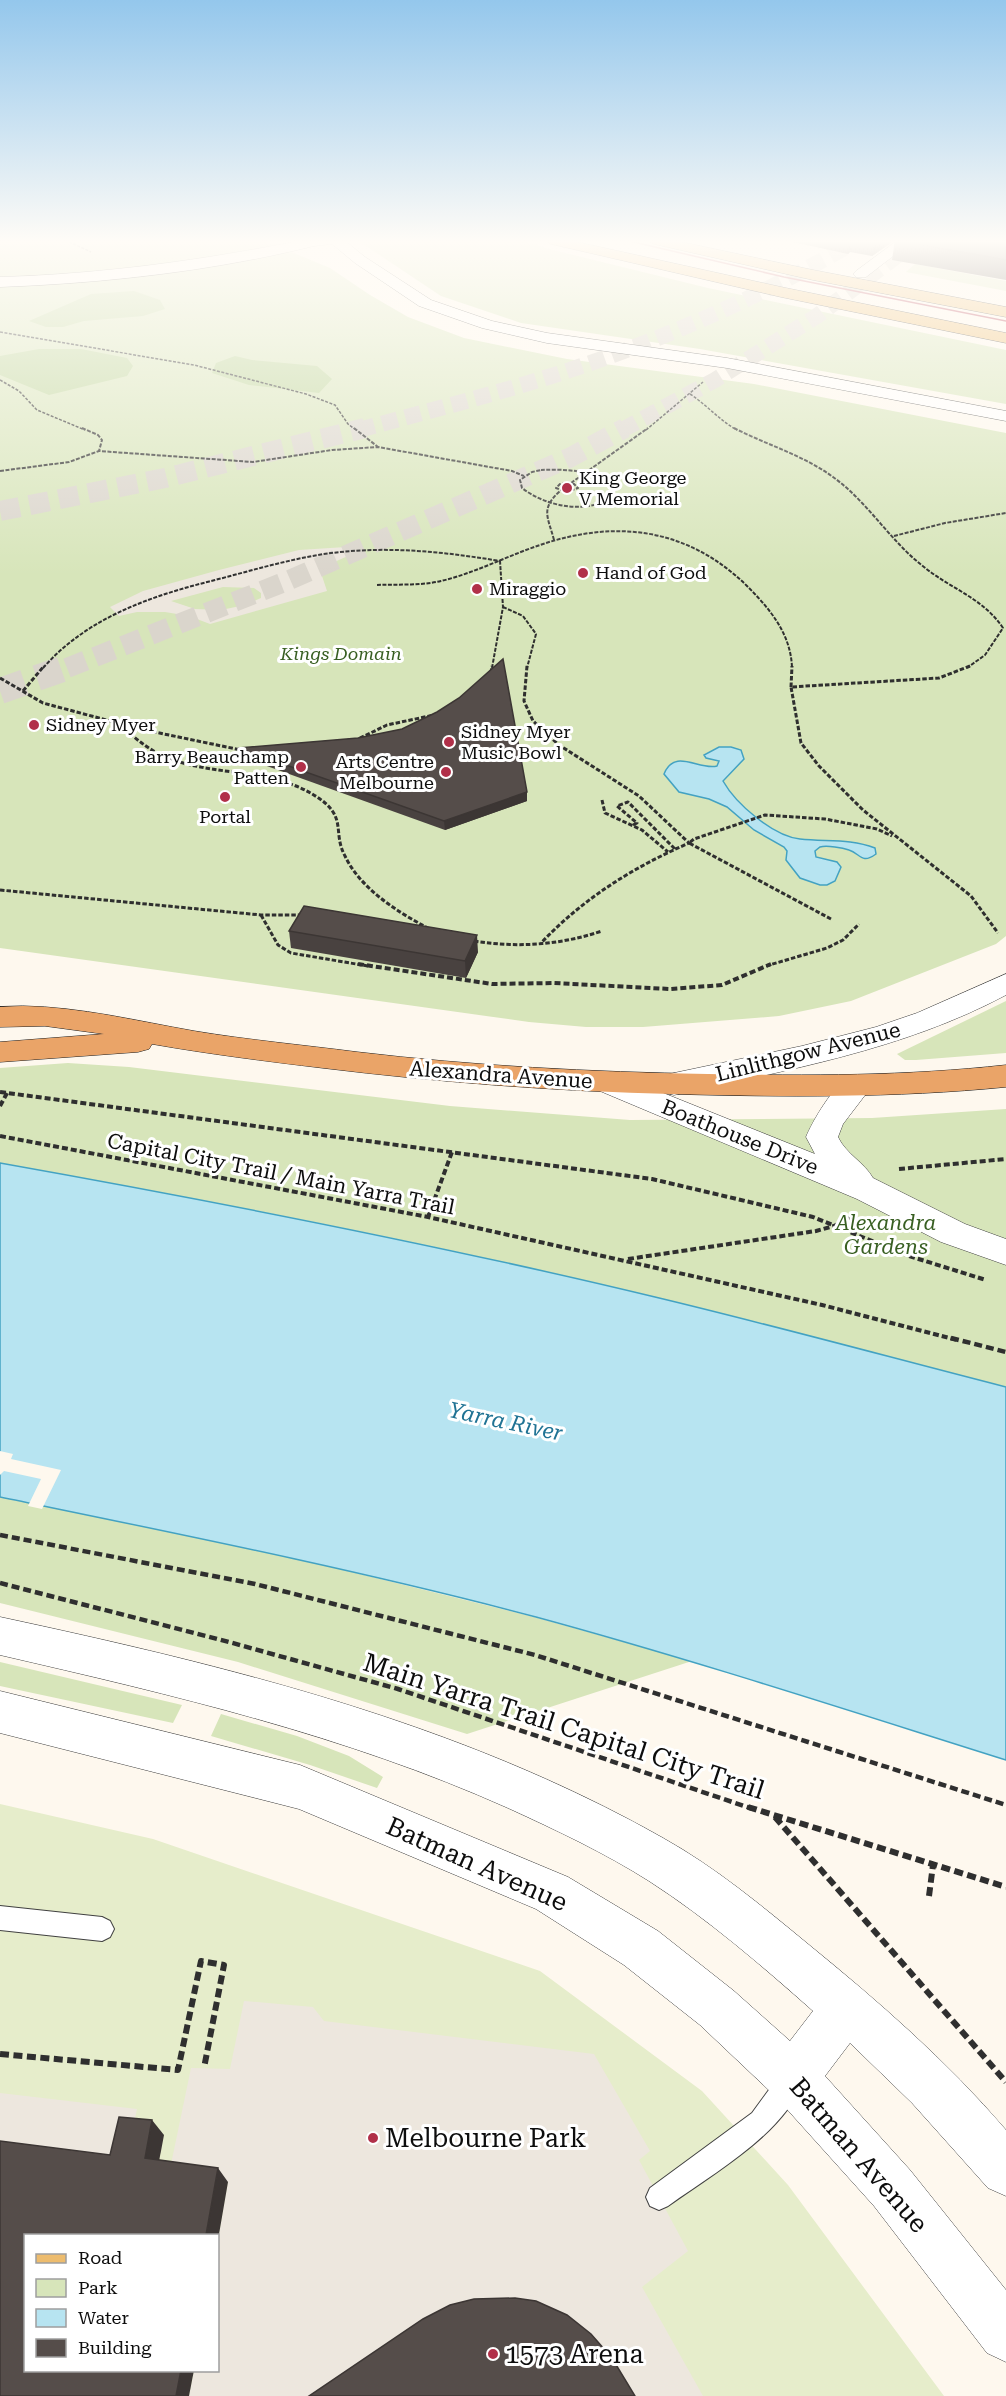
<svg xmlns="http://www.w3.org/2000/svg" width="1006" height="2396" viewBox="0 0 1006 2396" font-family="'Roboto Serif',serif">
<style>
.green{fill:#d7e5ba}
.forest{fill:#bdd59b}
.pitch{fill:#e6edcb;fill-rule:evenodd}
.plaza{fill:#ede7de;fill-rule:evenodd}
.water{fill:#b7e4f1;stroke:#43a2c2;stroke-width:1.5}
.pier{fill:#fef8ee}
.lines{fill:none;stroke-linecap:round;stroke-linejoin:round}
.motorway-tunnel-far2{stroke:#dad5cc;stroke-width:16;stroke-dasharray:16 8;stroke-linecap:butt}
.motorway-tunnel-far1{stroke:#dad5cc;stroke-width:20;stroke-dasharray:20 10;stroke-linecap:butt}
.motorway-tunnel{stroke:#dad5cc;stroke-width:26;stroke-dasharray:26 13;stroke-linecap:butt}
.service-casing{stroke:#404040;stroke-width:2}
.minor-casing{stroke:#404040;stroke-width:1}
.tertiary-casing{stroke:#404040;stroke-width:1}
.primary-casing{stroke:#1e1e1e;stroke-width:1}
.trunk-casing{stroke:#1e1e1e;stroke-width:1}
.path-far5{stroke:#2f2f2f;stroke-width:1.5;stroke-dasharray:3 1.5;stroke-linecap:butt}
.path-far4{stroke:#2f2f2f;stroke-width:2;stroke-dasharray:4 1.5;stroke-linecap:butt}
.path-far3{stroke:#2f2f2f;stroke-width:3;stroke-dasharray:4.5 2;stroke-linecap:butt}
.path-far2{stroke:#2f2f2f;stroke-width:4;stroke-dasharray:6 3;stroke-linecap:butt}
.path-far1{stroke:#2f2f2f;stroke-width:4.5;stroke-dasharray:8 4;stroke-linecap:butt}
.path{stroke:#2f2f2f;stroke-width:6;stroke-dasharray:9 4.5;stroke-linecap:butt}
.service{fill:#fff;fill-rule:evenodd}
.minor{fill:#fff;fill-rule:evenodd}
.tertiary{fill:#fff;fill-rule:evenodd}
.primary{fill:#edbc6e;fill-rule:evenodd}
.trunk{fill:#eaa468;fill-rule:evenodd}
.tram{stroke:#b13049;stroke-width:1.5}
.wall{fill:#494240}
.shaded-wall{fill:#3c3634}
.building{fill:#554d4a;stroke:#3c3634;stroke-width:1.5}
.poi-dot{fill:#b13049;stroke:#fff;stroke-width:2}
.labels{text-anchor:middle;stroke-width:6;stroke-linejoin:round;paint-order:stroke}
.far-poi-label{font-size:18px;fill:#0d0d0d;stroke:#fff;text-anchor:start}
.far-park-label{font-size:18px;font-style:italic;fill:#385f22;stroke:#fff}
.street-label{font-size:21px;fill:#0d0d0d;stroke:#fff}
.park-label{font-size:21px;font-style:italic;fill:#385f22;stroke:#fff}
.water-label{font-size:22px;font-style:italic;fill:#207394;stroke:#fff}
.near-street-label{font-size:26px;fill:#0d0d0d;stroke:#fff}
.near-poi-label{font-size:26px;fill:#0d0d0d;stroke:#fff;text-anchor:start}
</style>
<rect width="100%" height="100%" fill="#fef8ee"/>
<!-- green -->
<g class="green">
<path d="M0 240H270L267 242 330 268 370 295 408 317 464 338 567 359 754 384 1006 433V936L996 944 851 1001 779 1016 643 1027H586L529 1022 0 948Z"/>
<path d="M362 240H522L549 249 708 288 1006 350V404L700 349 521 323 441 296 360 242Z"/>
<path d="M915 264 1006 281V291L906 272Z"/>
<path d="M1006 1001V1053L916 1060H905L897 1054Z"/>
<path d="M68 1063 129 1067 450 1106 630 1120 872 1118 1006 1109V1387C889 1357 772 1325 655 1297 439 1245 219 1202 0 1163V1068Z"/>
<path d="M0 1497 287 1556 534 1617 692 1661 467 1734 238 1662 0 1603Z"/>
<path d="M0 1662 182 1705 173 1723 0 1686Z"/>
<path d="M221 1714 297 1736 349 1756 383 1777 377 1788 310 1765 211 1736Z"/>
</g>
<!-- forest -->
<g class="forest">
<path d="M134 291 160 300 165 309 143 316 84 321 63 327H46L29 321 91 294Z"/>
<path d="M39 349H81L127 358 133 366 127 376 49 395 0 375V356Z"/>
<path d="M235 356 252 360 317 366 332 379 319 393 249 385 212 373 216 363Z"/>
</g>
<!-- pitch -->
<path class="pitch" d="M0 1804 153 1839 540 1971 702 2091 788 2185 944 2396H0ZM26 2236H218V2370H26Z"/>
<!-- plaza -->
<g class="plaza">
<path d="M346 547 348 556 332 563 322 576 327 591 210 624 189 616 165 612H137L119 616 110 607 143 591 219 570 299 550ZM223 587 254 588 261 593V598L245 605 221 610 195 609 171 601Z"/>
<path d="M244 2001 313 2007 324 2021 594 2054 650 2151 639 2160 688 2251 642 2287 703 2396H189L194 2371 218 2370V2240L228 2182 169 2174 191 2068 230 2069Z"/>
<path d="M0 2093 137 2109 124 2169 0 2154Z"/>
</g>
<!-- water -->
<g class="water">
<path d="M719 747H731L741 750 744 759 723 781C736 804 773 836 800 839 826 842 850 838 875 848L876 854C861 865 860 853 849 850 843 848 827 845 820 847L815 851 816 857 837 862 841 867 835 881 827 885H820L800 878 786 860 787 851 784 847 754 830 727 807 709 799 679 792 664 774C675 747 699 771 717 766L719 761 706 758 704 755Z"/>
<path d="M0 1163C219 1202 439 1245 655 1297 772 1325 889 1357 1006 1387V1760C850 1711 694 1660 536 1617 359 1570 179 1534 0 1497Z"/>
</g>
<!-- pier -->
<path class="pier" d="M0 1451 13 1454 11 1459 61 1470 42 1509 28 1506 41 1479 4 1471 0 1475Z"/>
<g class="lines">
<!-- motorway-tunnel-far2 -->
<g class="motorway-tunnel-far2">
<path d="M359 430C421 413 484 397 545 378 654 344 759 298 858 240"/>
<path d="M622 430 715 380 817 316 918 240"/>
</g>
<!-- motorway-tunnel-far1 -->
<g class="motorway-tunnel-far1">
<path d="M0 511 165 478 365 428"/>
<path d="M67 668 287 581 569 458 625 428"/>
</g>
<!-- motorway-tunnel -->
<path class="motorway-tunnel" d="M0 691 71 666"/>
<!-- service casing -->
<g class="service-casing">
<g id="service">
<path d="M0 1906 102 1917 110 1921 114 1929 110 1937 102 1941 0 1930Z"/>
<path d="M791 2068 800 2072 804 2081C781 2136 715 2172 668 2206L659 2210 650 2206 646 2197 650 2188 752 2113 782 2072Z"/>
</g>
</g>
<!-- minor casing -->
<g class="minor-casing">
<g id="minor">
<path d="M304 240H319L320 242 318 245C214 271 107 283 0 287V277C103 274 203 260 304 240Z"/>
<path d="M898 240H914L866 277H856L853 274 856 271Z"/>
<path d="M611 1072 815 1154 806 1137C812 1122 834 1084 849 1078 856 1075 861 1076 868 1078L872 1086 843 1124 838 1137C846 1154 864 1162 873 1178L965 1224 1006 1239V1265L941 1242 857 1199 600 1091 596 1083 600 1075Z"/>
</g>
</g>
<!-- tertiary casing -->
<g class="tertiary-casing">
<g id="tertiary">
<path d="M290 240H344L365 257 431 300 492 321 547 333 727 358 1006 411V421L727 368 547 343 482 328 419 306 355 263 332 244 313 246 292 243Z"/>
<path d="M1006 974V995C903 1050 787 1070 674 1095L663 1092 659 1084 663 1076 674 1073 802 1046 876 1027 917 1013Z"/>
<path d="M0 1617C228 1666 458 1722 663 1838 715 1867 762 1906 808 1944 878 2001 947 2061 1006 2130V2196L988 2188 912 2103 850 2043 825 2076 910 2170 1006 2290V2362L987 2353 874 2206 775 2096 700 2025 624 1965 536 1909 299 1809 0 1733V1691L300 1765 568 1877 658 1931 734 1991 790 2041 813 2011C761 1965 708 1919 649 1881 605 1853 556 1830 508 1808 345 1735 173 1695 0 1655Z"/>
</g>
</g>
<!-- primary casing -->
<g class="primary-casing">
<g id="primary">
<path d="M544 240H568L781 287 1006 333V343L781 297 551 244Z"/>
<path d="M647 240H672L813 270 1006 307V317L813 280 654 244Z"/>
</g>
</g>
<!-- trunk casing -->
<g class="trunk-casing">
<path id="trunk" d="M23 1006C81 1007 137 1021 194 1031 248 1040 303 1045 357 1052 474 1066 591 1072 708 1074 808 1076 907 1076 1006 1065V1087C895 1098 783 1097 671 1094 554 1091 438 1082 323 1068 265 1061 209 1054 152 1044L149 1049 138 1052 0 1062V1042L104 1034 45 1026 0 1027V1007Z"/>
</g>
<!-- path-far5 -->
<g class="path-far5">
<path d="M65 240 91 252"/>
<path d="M0 332 194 365 306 394 335 405 348 424 356 430"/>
<path d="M0 380 19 391 37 410 85 430"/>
<path d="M690 394C707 405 719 420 737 430"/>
<path d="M646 430 703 382"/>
</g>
<!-- path-far4 -->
<g class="path-far4">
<path d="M82 428 98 435 102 440 99 451"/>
<path d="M354 428 378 447"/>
<path d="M734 428C767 445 803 455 833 477 868 502 890 541 924 567 951 589 983 598 1003 628L985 655 967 668"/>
<path d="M541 470C566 469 601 469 615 494 591 516 546 507 522 488L520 480 532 472Z"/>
<path d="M0 471 69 462 99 451 253 462 332 450 378 447 512 471 524 476"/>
<path d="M567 483 574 484 578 488 566 492 556 488 560 484Z"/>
<path d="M571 483 648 428"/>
<path d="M894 536 945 523 1006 513"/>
<path d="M554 540C548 517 540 509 560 491"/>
<path d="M377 585C398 584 420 586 441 581 475 573 507 556 540 545 616 519 688 528 747 586 770 609 791 634 792 668"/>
<path d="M503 607 523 616 536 634 527 668"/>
<path d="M43 668C88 617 151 596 215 580 250 571 283 561 318 555 378 545 440 551 500 561"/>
<path d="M492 668 503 607 500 561"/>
</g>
<!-- path-far3 -->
<g class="path-far3">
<path d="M527 666 524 701 533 721 559 745 639 796 689 843C632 868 584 898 541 943"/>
<path d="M970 666 939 678 791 687 801 743 819 766 863 810 971 896 998 933"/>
<path d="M491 673 492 666"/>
<path d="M0 678 43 703 140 729 241 750"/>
<path d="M791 687 792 666"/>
<path d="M23 691 44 666"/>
<path d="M120 725C136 739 152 753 173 760 220 776 275 769 317 797 348 817 332 832 345 856 360 888 396 911 426 927"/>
<path d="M354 741 387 725 434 715"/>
<path d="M602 800 605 813 642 830 668 852"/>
<path d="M633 825 637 823 617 806 628 802 675 849"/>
<path d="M0 890 261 915H304"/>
<path d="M261 915 278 945 291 953 368 966"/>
<path d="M831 919 689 843 694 839 765 815 825 819 877 829 892 836"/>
<path d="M474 941C518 948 560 945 602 931"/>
<path d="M766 966 827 948 843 940 859 924"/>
</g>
<!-- path-far2 -->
<g class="path-far2">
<path d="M358 964 492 984 554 983 670 989 722 985 771 964"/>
<path d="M0 1092 652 1179 813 1217 909 1256 986 1280"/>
<path d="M0 1106 7 1093"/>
<path d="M0 1136 428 1217 822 1305 957 1340"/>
<path d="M899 1169 1006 1159"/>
<path d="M428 1217 452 1152"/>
<path d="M628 1259 816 1231 834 1226 853 1216"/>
</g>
<!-- path-far1 -->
<g class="path-far1">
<path d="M951 1338 1006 1352"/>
<path d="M0 1535 255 1584 535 1655 1006 1805"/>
<path d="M0 1583 229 1642 398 1689 753 1809"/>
</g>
<!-- path -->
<g class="path">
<path d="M748 1807 1006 1887"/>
<path d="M775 1817 1006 2082"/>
<path d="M929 1896 933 1865"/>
<path d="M0 2054 178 2070 201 1961 224 1965 204 2068"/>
</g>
<!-- service -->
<use href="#service" class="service"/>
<!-- minor -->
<use href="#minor" class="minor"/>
<!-- tertiary -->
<use href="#tertiary" class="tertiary"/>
<!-- primary -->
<use href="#primary" class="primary"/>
<!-- trunk -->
<use href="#trunk" class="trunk"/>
<!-- tram -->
<path class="tram" d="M625 240 784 277 1006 321"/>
</g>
<!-- wall -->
<g class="wall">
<path d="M784 240H895L872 256 850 252 848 254Z"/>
<path d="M895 240H1006V280L892 260Z"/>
<path d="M238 748 527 792V801L445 830 239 756Z"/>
<path d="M289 931 478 952 466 978 291 948Z"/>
</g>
<!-- shaded-wall -->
<g class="shaded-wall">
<path d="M850 240H852L850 252 848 254Z"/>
<path d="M875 240H895L872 256Z"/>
<path d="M527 792V801L445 830 444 821Z"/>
<path d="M477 935 478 952 466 978 465 961Z"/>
<path d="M152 2120 164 2135 157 2172 145 2158Z"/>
<path d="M218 2168 228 2182 218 2240V2235H206Z"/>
<path d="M181 2370H194L189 2396H176Z"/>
</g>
<!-- building -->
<g class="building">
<path d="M895 240H967L975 242 1006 244V260Z"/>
<path d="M503 659 527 792 444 821 238 748 358 738 402 729 437 712 459 698Z"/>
<path d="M304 906 477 935 465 961 289 931Z"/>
<path d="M119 2117 152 2120 145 2158 218 2168 206 2235H26V2370H181L176 2396H0V2141L110 2155Z"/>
<path d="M515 2298 536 2301 567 2315 591 2334 612 2358 635 2396H309L423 2319 450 2305 474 2299Z"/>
</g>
<!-- sky -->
<linearGradient id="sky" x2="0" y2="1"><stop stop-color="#94c7ec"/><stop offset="0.42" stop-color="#fffcf7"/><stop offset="1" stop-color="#fffcf7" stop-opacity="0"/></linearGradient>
<rect width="1006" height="575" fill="url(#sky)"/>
<!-- markers -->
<g class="poi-dot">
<circle cx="567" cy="488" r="6"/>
<circle cx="583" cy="573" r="6"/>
<circle cx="477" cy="589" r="6"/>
<circle cx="34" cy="725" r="6"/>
<circle cx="449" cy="742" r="6"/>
<circle cx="301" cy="767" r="6"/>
<circle cx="446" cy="772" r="6"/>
<circle cx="225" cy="797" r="6"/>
<circle cx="373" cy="2138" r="6"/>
<circle cx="493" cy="2354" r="6"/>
</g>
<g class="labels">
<!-- far-poi labels -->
<g class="far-poi-label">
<text x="579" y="484">King George<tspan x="579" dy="21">V Memorial</tspan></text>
<text x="595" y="579">Hand of God</text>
<text x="489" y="595">Miraggio</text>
<text x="46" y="731">Sidney Myer</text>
<text x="461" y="738">Sidney Myer<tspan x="461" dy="21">Music Bowl</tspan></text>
<text x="289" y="763" text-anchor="end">Barry Beauchamp<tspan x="289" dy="21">Patten</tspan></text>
<text x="434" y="768" text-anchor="end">Arts Centre<tspan x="434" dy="21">Melbourne</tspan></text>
<text x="225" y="823" text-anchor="middle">Portal</text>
</g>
<!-- far-park labels -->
<g class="far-park-label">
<text x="341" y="660">Kings Domain</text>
</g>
<!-- street labels -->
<g class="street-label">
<text transform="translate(808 1052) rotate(-14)" y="7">Linlithgow Avenue</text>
<text transform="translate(501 1075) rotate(4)" y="7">Alexandra Avenue</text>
<text transform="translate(740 1137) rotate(22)" y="7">Boathouse Drive</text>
<text transform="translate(281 1174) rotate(11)" y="7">Capital City Trail / Main Yarra Trail</text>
</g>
<!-- park labels -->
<g class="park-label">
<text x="886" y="1230">Alexandra<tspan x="886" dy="24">Gardens</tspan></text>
</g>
<!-- water labels -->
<g class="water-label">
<text transform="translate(506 1421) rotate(12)" y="8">Yarra River</text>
</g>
<!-- near-street labels -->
<g class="near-street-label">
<text transform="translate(564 1726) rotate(18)" y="9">Main Yarra Trail Capital City Trail</text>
<text transform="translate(477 1864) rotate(24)" y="9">Batman Avenue</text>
<text transform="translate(859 2155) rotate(49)" y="9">Batman Avenue</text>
</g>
<!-- near-poi labels -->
<g class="near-poi-label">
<text x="385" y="2147">Melbourne Park</text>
<text x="505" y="2363">1573 Arena</text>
</g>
</g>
<!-- legend -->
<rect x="24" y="2234" width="195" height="138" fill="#ffffff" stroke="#9e9e9e" stroke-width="1.5"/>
<rect x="36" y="2254" width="30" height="9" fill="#edbc6e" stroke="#9e9e9e" stroke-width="1.5"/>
<text x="78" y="2264" font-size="18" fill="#0d0d0d">Road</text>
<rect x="36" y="2279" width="30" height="18" fill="#d7e5ba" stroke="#9e9e9e" stroke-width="1.5"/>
<text x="78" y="2294" font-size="18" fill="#0d0d0d">Park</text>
<rect x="36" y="2309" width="30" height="18" fill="#b7e4f1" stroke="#9e9e9e" stroke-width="1.5"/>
<text x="78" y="2324" font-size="18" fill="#0d0d0d">Water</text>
<rect x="36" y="2339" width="30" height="18" fill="#554d4a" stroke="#9e9e9e" stroke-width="1.5"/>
<text x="78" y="2354" font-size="18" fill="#0d0d0d">Building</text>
</svg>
